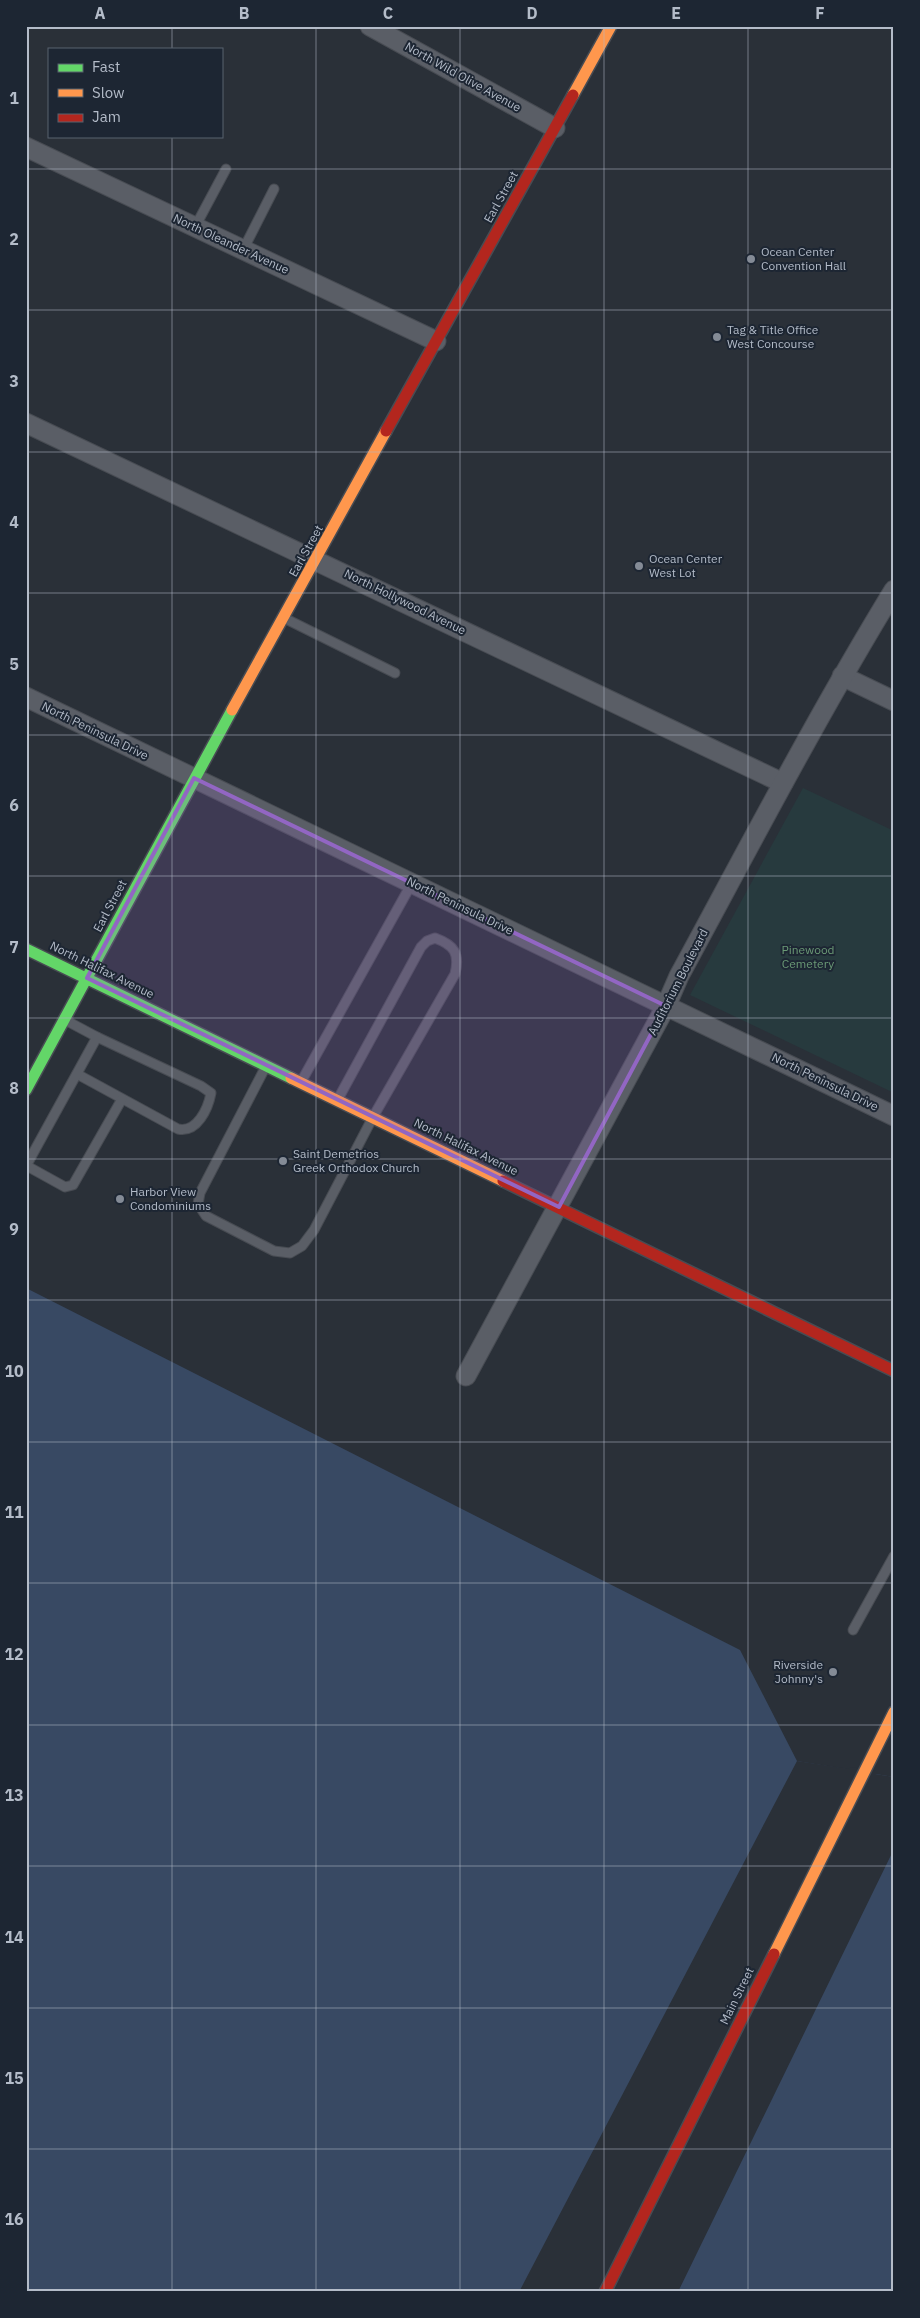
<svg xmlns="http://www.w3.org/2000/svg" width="920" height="2318" viewBox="0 0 920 2318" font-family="'IBM Plex Sans',sans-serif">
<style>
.green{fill:#273a3e}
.water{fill:#384963}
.pier{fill:#2a3038}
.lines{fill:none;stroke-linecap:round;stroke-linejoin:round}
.lane-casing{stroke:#484c53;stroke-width:11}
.street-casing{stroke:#484c53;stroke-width:21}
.fast-casing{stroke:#484c53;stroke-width:14}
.slow-casing{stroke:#484c53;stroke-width:14}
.jam-casing{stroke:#484c53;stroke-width:14}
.lane{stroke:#5a5e66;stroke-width:9}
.street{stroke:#5a5e66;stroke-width:19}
.fast{stroke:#63d668;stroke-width:11}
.slow{stroke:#ff974d;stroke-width:11}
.jam{stroke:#b3261e;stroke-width:11}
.marked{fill:#9266c3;fill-opacity:0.2;stroke:#9266c3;stroke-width:4;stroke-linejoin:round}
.grid{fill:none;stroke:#b4bcc9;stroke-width:1;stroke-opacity:0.55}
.poi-dot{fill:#848b96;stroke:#1d2633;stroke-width:2}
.labels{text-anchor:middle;stroke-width:4;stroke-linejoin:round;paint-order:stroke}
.street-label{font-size:12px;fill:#b4bcc9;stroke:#1d2633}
.poi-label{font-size:12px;fill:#b4bcc9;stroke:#1d2633;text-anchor:start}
.park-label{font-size:12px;fill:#6b9a76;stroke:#1d2633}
.neatline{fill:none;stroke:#b4bcc9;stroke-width:2}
.grid-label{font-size:16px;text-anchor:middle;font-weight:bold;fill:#b4bcc9}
</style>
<rect width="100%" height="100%" fill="#2a3038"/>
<!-- green -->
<path class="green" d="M803 788 894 831V1093L690 995Z"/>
<!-- water -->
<path class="water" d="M26 1288 740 1650 797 1761 894 1777V2292H26Z"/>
<!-- pier -->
<path class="pier" d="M797 1761 849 1769 850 1767 876 1771 875 1774 894 1777V1849L678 2292H519Z"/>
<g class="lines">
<!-- lane casing -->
<g class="lane-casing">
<g id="lane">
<path d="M195 227 226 169"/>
<path d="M243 250 274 189"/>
<path d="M284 618 395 673"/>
<path d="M265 1068 200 1193 198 1204 206 1216 274 1251 290 1253 302 1246 314 1230 373 1117 455 974C460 953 454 945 435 938L427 941 421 947 338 1099"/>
<path d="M77 1074 178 1129C197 1133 208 1109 211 1093L201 1086 97 1037"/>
<path d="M301 1082 412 883"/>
<path d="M26 1166 97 1037 67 1021"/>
<path d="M27 1166 65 1187 73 1185 122 1099"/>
<path d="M853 1630 894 1556"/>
</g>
</g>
<!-- street casing -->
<g class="street-casing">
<g id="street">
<path d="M370 26 555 128"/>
<path d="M26 147 436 341"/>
<path d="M26 423 783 783"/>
<path d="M842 676 894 701"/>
<path d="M26 697 894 1116"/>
<path d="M466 1376 666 1006 679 976C749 847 817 716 894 590"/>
</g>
</g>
<!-- fast casing -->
<g class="fast-casing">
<g id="fast">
<path d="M26 949 291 1078"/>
<path d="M26 1090 232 710"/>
</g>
</g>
<!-- slow casing -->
<g class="slow-casing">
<g id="slow">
<path d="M573 95 611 26"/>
<path d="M232 710 386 431"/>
<path d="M291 1078 503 1181"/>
<path d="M774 1954 894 1712"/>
</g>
</g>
<!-- jam casing -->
<g class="jam-casing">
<g id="jam">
<path d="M386 431 573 95"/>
<path d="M503 1181 894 1371"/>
<path d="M605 2292 774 1954"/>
</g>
</g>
<!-- lane -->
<use href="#lane" class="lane"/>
<!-- street -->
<use href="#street" class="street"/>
<!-- fast -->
<use href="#fast" class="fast"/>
<!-- slow -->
<use href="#slow" class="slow"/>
<!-- jam -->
<use href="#jam" class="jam"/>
</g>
<!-- marked area -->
<path class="marked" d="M194 778 666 1006 559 1207 87 978Z"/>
<!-- grid -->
<path class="grid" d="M172 26V49M316 26V2292M460 26V2292M604 26V2292M748 26V2292M172 136V2292M26 169H894M26 310H894M26 452H894M26 593H894M26 735H894M26 876H894M26 1018H894M26 1159H894M26 1300H894M26 1442H894M26 1583H894M26 1725H894M26 1866H894M26 2008H894M26 2149H894"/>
<!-- markers -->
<g class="poi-dot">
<circle cx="751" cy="259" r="5"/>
<circle cx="717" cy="337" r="5"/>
<circle cx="639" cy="566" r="5"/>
<circle cx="283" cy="1161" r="5"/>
<circle cx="120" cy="1199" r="5"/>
<circle cx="833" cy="1672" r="5"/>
</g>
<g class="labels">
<!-- street labels -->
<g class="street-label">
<text transform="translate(463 77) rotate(29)" y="4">North Wild Olive Avenue</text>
<text transform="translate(501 197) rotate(-61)" y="4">Earl Street</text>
<text transform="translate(231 244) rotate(25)" y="4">North Oleander Avenue</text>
<text transform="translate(306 551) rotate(-61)" y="4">Earl Street</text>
<text transform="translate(405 602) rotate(26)" y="4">North Hollywood Avenue</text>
<text transform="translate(95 731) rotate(26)" y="4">North Peninsula Drive</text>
<text transform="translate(110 906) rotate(-62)" y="4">Earl Street</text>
<text transform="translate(460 906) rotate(26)" y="4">North Peninsula Drive</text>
<text transform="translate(102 970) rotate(26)" y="4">North Halifax Avenue</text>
<text transform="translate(678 982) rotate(-63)" y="4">Auditorium Boulevard</text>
<text transform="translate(825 1082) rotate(26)" y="4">North Peninsula Drive</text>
<text transform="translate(466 1147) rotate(26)" y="4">North Halifax Avenue</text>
<text transform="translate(737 1996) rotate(-64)" y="4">Main Street</text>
</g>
<!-- poi labels -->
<g class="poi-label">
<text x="761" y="256">Ocean Center<tspan x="761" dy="14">Convention Hall</tspan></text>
<text x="727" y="334">Tag &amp; Title Office<tspan x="727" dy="14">West Concourse</tspan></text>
<text x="649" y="563">Ocean Center<tspan x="649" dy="14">West Lot</tspan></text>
<text x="293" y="1158">Saint Demetrios<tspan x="293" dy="14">Greek Orthodox Church</tspan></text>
<text x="130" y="1196">Harbor View<tspan x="130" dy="14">Condominiums</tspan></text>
<text x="823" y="1669" text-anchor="end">Riverside<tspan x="823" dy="14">Johnny's</tspan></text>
</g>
<!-- park labels -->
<g class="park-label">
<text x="808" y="954">Pinewood<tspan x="808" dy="14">Cemetery</tspan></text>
</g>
</g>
<!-- border -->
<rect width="920" height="2318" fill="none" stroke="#1d2633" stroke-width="55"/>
<!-- legend -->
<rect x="48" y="48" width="175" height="90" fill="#1d2633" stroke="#59626f"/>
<rect x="58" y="64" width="25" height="8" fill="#63d668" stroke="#59626f"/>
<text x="92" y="72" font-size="15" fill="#b4bcc9">Fast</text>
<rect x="58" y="89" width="25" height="8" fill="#ff974d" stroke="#59626f"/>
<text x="92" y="98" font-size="15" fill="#b4bcc9">Slow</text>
<rect x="58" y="114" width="25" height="8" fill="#b3261e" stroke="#59626f"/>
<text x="92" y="122" font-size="15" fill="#b4bcc9">Jam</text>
<rect x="28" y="28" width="864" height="2262" class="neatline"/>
<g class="grid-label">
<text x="100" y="19">A</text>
<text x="244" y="19">B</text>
<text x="388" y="19">C</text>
<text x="532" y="19">D</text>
<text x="676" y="19">E</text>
<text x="820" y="19">F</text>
<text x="14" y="104">1</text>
<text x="14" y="245">2</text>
<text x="14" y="387">3</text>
<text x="14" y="528">4</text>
<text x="14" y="670">5</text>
<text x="14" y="811">6</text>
<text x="14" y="953">7</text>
<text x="14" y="1094">8</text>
<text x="14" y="1235">9</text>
<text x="14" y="1377">10</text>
<text x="14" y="1518">11</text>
<text x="14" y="1660">12</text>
<text x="14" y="1801">13</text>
<text x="14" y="1943">14</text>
<text x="14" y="2084">15</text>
<text x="14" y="2225">16</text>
</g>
</svg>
